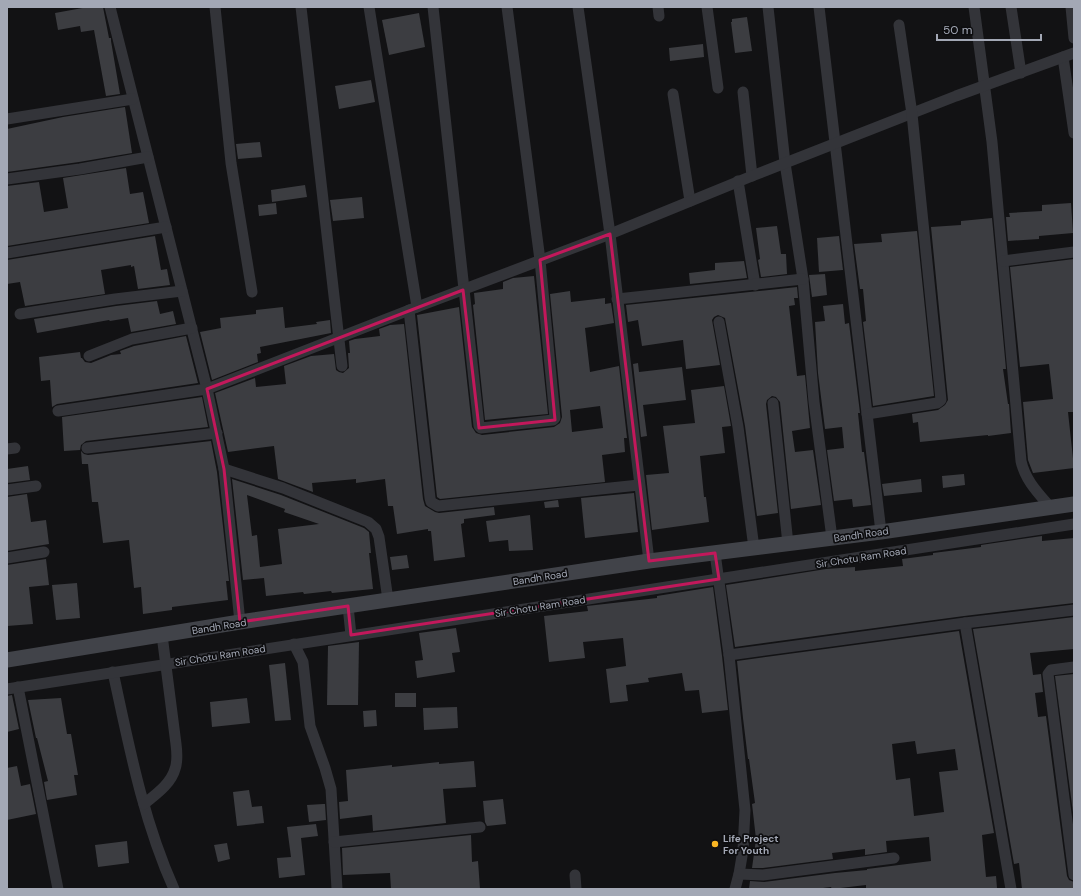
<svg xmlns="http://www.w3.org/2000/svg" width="1081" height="896" viewBox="0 0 1081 896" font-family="'DM Sans',sans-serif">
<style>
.building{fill:#3c3d41;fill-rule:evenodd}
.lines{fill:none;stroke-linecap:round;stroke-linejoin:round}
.street{stroke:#333439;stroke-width:11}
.secondary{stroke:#414349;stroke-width:15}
.marked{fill:none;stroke:#c2185b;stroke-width:3;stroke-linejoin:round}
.poi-dot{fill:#fab623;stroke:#0d0d0f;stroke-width:1.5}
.labels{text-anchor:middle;stroke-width:3.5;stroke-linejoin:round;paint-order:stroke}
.street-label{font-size:10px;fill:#a3a8b5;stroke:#0d0d0f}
.poi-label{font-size:10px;font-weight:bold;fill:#a3a8b5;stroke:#0d0d0f;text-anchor:start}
</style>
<rect width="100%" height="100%" fill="#121214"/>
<!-- building -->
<g class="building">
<path d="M88 7H103L109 38H111V41L120 94 106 96 94 30 81 32 80 26 58 30 55 13Z"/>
<path d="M419 13 425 47 389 55 382 20Z"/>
<path d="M747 17 752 51 735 53 731 22H732V19Z"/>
<path d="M703 44 704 57 670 61 669 48Z"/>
<path d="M371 80 375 102 339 109 335 86Z"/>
<path d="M125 107 132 153 79 162 7 172V129L63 117Z"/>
<path d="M260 142 262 157 238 159 236 144Z"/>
<path d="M126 168 130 194 143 192 149 223 7 246V186L39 182 44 212 68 208 63 178Z"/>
<path d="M305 185 307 197 272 202 271 190Z"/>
<path d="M362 197 364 218 333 221 330 200Z"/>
<path d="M276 203 277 214 259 216 258 205Z"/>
<path d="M1071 203 1073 233 1039 236V239L1008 241 1006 217H1010L1009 213 1042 211V205Z"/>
<path d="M992 218 1006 369H1003L1008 404H1009L1011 433 988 436V435L968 437 920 442 918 422 913 423 912 414 938 410 945 405 948 400 931 227 961 225V221Z"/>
<path d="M777 226 781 254H786L787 274 761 277 758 260 760 259 756 228Z"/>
<path d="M917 231 934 396 873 406 863 322 866 321 863 289H860L854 244 882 242 881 234Z"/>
<path d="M155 236 161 270 167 269 170 285 138 289 134 266 131 267V265L101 270 105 294 25 306 20 282 7 284V260Z"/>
<path d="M839 236 843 270 819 272 817 238Z"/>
<path d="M1074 259V412H1068L1074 468 1033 473 1028 460 1023 402 1053 399 1049 364 1020 367 1010 267Z"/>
<path d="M744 261 747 278 690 284 689 273 715 270V263Z"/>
<path d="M825 274 827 295 812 297 809 275Z"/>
<path d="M534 276 548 414 485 420 473 305 475 304 474 293 503 289V282L513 278Z"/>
<path d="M797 287 798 298H794L795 305 789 306 797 376 805 375 810 428 792 431 795 452 813 450 821 505 791 509 780 402 776 397 772 396 767 400 766 404 778 513 757 516 745 426 725 318 718 315 714 317 712 320 720 365 686 369 683 340 642 346 638 320 628 322 626 305Z"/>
<path d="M570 291 571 302 605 298V304L611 303 614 323 585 328 590 372 619 366 627 438H624L625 452 602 455 605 482 440 499 437 497 417 315 459 307 472 427 476 433 482 435 554 427 560 423 562 417 550 294ZM600 406 603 428 572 432 570 410Z"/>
<path d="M157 301 160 314 173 311 176 324 131 332 128 318 110 321 109 320 37 333 34 319 116 306Z"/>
<path d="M843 304 845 324 849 323 860 413H858L862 452H864L871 505 853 507 852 499 834 501 827 450 844 448 842 427 825 429 818 373 815 322 825 321 823 306Z"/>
<path d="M283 307 285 328 317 324 316 322 330 320 331 333 260 347 261 353 257 354 258 362 212 380 200 332 221 328 220 318 256 314V310Z"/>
<path d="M404 324 423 499 425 506 435 512 439 513 494 507 495 515 464 519V523L461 524 465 557 434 561 431 531H428V529L397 534 393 506H388L385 479 356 483V479L312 483 313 492 278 479 274 446 228 452 215 393 255 378 256 387 286 384 284 366 311 356 334 354 336 370 339 372 343 373 349 368 348 353H350L349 341 355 339 380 336 379 329 390 325Z"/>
<path d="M186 336 198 383 57 404 52 407 50 380 41 381 39 357 80 352 81 358H82L85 362 91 363 111 355 121 354 120 351 134 346Z"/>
<path d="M638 363 639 372 682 367 686 400 643 405 647 436 641 437 633 364Z"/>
<path d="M724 386 731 426 722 427 725 453 700 456 704 497H706L709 522 652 530 646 475 669 473 663 426 695 423 691 390Z"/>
<path d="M202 397 208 427 86 441 81 445 80 450 64 451 62 417Z"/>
<path d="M211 441 217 472 229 581H226L228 600 172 607V610L143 614 141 587 134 588 129 540 103 543 98 502H92L88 464H82L81 451 84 454 88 455Z"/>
<path d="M28 466 30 480 7 483V469Z"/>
<path d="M964 474 965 485 943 488 942 476Z"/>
<path d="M232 479 281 495 364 528 369 532 371 553H369L373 589 332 593 331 591 304 594 303 592 266 596 264 578 243 580ZM247 495 285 509 284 512 319 524 278 529 282 564 260 567 257 535 252 536Z"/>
<path d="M921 479 922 492 884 496 882 484Z"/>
<path d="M634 493 638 532 585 538 581 498Z"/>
<path d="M27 494 31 522 46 520 49 544 7 551V497Z"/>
<path d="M558 500 559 507 545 508 544 502Z"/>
<path d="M530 515 533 550 509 551 508 540 489 542 486 521Z"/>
<path d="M1042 536V541L1074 538V603L964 616 735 647 726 585 826 569 855 567V571L903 566 902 559 933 555V553L981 547V545Z"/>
<path d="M407 555 409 568 392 570 390 557Z"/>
<path d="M46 559 49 585 29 587 33 624 7 626V565Z"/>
<path d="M77 583 80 618 56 620 52 585Z"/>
<path d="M713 587 722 656 728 710 702 713 699 690 685 691 682 673 648 678 649 682 626 685 628 701 610 703 606 669 626 666 623 638 583 642 585 658 549 662 544 616 588 611 587 606 657 598V596Z"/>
<path d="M1074 617V649L1030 653 1033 675 1041 674 1043 692 1035 693 1038 717 1046 716 1067 876 1069 880 1074 882V889H1022L1019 863 1014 864 973 629Z"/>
<path d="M456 628 460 652 452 653 455 672 417 678 415 661 423 660 419 633Z"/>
<path d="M959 631 994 833 982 835 986 877 996 876 997 888 866 889V885L832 889 831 887 815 889H749L750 881 764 882 835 873 867 870V869L931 861 929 837 886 841 887 852 865 855V849L832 853 833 859 763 868H752L756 839 752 804 755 803 749 759H748L743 718 737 661ZM915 741 917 754 955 749 958 770 939 772 944 812 914 816 910 778 896 780 892 744Z"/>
<path d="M359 642 358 705H327L328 646Z"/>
<path d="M285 663 291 720 275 721 269 665Z"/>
<path d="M1074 674V820L1055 676Z"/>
<rect x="395" y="693" width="21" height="14"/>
<path d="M12 695 19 729 7 732V696Z"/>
<path d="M61 698 67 734H71L78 775H74L77 795 47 800 44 782 48 781 37 738H36L28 700Z"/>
<path d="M247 698 250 723 212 727 210 702Z"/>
<path d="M457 707 458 728 424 730 423 708Z"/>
<path d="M376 710 377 726 364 727 363 711Z"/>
<path d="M474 761 476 787 443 789 446 823 373 831 372 815 340 819 339 802 348 801 346 770 392 765V767L439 762V764Z"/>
<path d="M17 766 21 786 30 784 36 814 7 820V768Z"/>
<path d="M249 790 252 807 262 806 264 823 237 826 233 792Z"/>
<path d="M503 799 506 824 487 826 485 822 483 801Z"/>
<path d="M323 804H325L326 820 309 822 307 805Z"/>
<path d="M316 824 318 836 301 838 305 875 279 878 277 858 291 857 287 827Z"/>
<path d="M471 835 472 862 478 861 480 889H391L390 873 343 875 342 848Z"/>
<path d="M127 841 129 863 98 867 95 845Z"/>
<path d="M227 843 230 859 218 862 214 845Z"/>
</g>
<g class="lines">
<!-- street -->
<g class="street">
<path d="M110 7 207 389 224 469 240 622"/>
<path d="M215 7 231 163 252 292"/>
<path d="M301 7 342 366"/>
<path d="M369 7 417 307"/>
<path d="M433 7 479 426 481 428 553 420 555 418 540 260 507 7"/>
<path d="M578 7 610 234 649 561"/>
<path d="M658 7 659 16"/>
<path d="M707 7 718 88"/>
<path d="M768 7 785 163 803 279 814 402 832 538"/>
<path d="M819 7 881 532"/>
<path d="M974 7 992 142 1021 461C1025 480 1038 493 1051 508"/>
<path d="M1011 7 1021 73"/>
<path d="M1071 7 1074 38"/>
<path d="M1063 57 1074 133"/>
<path d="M743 92 752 176"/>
<path d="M673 94 690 201"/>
<path d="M7 119 133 99"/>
<path d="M7 179 80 169 148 157"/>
<path d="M738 181 755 285"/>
<path d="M7 253 166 227"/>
<path d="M1003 261 1074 252"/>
<path d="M617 299 803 279"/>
<path d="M409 310 430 498 431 502 438 506 639 485"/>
<path d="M20 314 115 299 182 291"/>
<path d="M719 322 738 427 754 548"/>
<path d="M89 356 132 339 192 328"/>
<path d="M773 403 788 544"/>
<path d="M58 411 207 389 417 307 610 234 752 176 956 96 1074 53"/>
<path d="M867 414 937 403 941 400 912 114 899 25"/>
<path d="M87 448 217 433"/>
<path d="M7 449 15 448"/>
<path d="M224 469 283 488 368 522 376 529 379 537 388 600"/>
<path d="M7 490 36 486"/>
<path d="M715 553 729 655 745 810 743 850 739 874 735 889"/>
<path d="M7 558 44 552"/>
<path d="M348 606 351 635"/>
<path d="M965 623 1011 889"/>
<path d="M294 644 303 662 310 726 325 768 331 789 337 889"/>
<path d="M729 655 965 623 1074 610"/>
<path d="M1074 667 1051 670 1048 674 1074 875"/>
<path d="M113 672C129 746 143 820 174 889"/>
<path d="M18 687 58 889"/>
<path d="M7 689 1074 524"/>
<path d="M144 804C155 795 171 784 175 769 178 761 177 752 176 744L162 635"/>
<path d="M334 842 480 827"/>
<path d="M739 874 763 875 894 858"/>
<path d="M575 875 576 889"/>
</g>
<!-- secondary -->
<path class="secondary" d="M7 660 240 622 649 561 881 532 1074 504"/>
</g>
<!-- marked area -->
<path class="marked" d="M610 234 649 561 715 553 719 579 351 635 348 606 240 622 224 469 207 389 463 290 479 428 555 420 540 260Z"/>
<!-- markers -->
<circle class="poi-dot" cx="715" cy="844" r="4"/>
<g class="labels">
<!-- street labels -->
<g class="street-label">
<text transform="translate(861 534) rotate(-8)" y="4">Bandh Road</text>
<text transform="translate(861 557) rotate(-9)" y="4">Sir Chotu Ram Road</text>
<text transform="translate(540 577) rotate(-9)" y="4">Bandh Road</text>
<text transform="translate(540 606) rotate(-9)" y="4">Sir Chotu Ram Road</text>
<text transform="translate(219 626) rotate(-9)" y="4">Bandh Road</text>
<text transform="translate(220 655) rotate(-9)" y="4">Sir Chotu Ram Road</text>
</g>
<!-- poi labels -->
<g class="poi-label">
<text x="723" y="842">Life Project<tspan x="723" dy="12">For Youth</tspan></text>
</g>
</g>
<!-- border -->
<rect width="1081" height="896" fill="none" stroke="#a3a8b5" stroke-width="16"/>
<!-- scale -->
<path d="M937 34v6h104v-6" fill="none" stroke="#a3a8b5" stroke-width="2"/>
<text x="943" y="34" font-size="12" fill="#a3a8b5" stroke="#0d0d0f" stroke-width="3" paint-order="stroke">50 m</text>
</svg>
